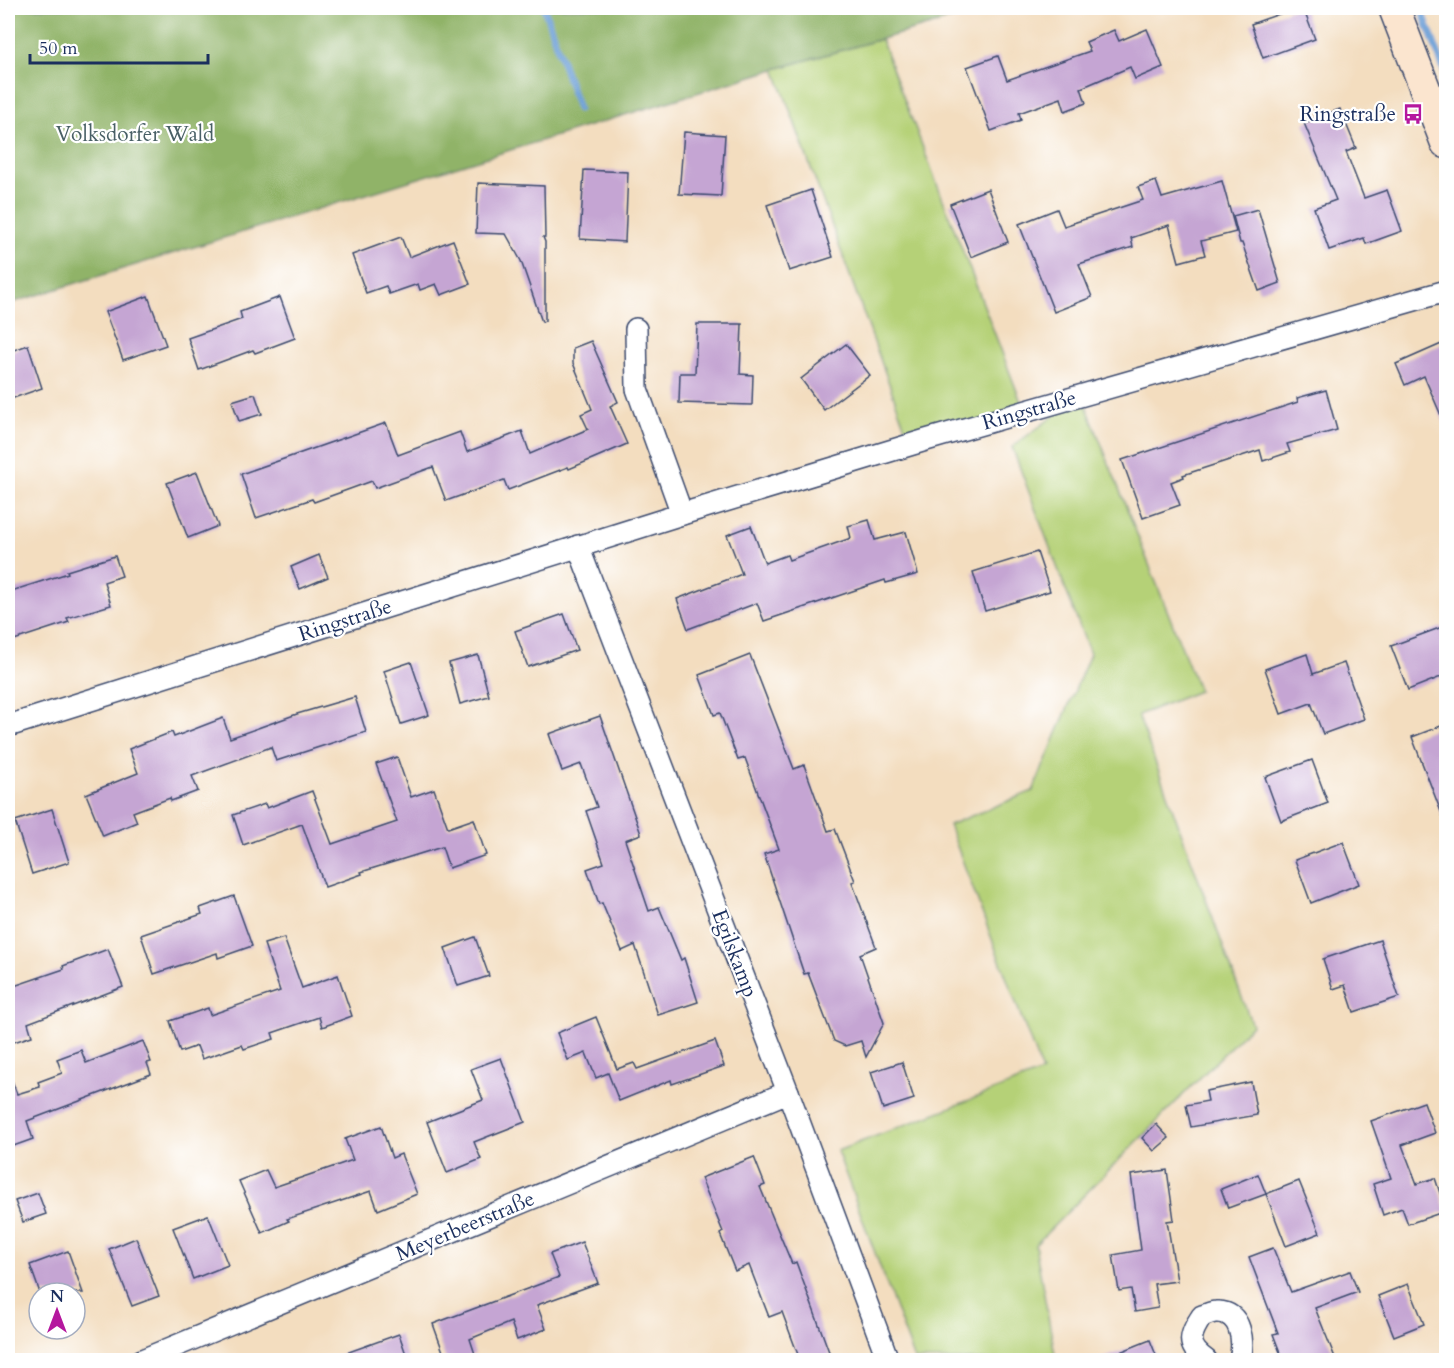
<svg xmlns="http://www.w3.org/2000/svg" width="1454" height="1368" viewBox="0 0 1454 1368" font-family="Cardo,serif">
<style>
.green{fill:#b5d177;stroke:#68806a;stroke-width:1.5}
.forest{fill:#90b368;stroke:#567163;stroke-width:1.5}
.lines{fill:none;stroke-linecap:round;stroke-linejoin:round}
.stream{stroke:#699dd5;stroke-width:7}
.building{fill:#c5a5d3}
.street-casing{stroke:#3b496d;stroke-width:24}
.secondary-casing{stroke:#3b496d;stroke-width:33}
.street{stroke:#fff;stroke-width:21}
.secondary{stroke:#fbe5cf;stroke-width:30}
.labels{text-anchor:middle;stroke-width:4.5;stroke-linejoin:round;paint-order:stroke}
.poi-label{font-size:21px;fill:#1b2f5e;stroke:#fff;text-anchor:end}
.park-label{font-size:21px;fill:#496066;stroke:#fff}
.street-label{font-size:21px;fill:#1b2f5e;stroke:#fff}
</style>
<rect width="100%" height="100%" fill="#fff"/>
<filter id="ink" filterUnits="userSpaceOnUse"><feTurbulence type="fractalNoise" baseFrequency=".0167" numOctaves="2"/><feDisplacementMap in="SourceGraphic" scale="12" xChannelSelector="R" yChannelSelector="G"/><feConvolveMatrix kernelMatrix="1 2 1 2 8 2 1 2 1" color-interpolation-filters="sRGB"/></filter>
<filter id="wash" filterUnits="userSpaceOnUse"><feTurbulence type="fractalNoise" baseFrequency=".008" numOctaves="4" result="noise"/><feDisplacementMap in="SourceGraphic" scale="24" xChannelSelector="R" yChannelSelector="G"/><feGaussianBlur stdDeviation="1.35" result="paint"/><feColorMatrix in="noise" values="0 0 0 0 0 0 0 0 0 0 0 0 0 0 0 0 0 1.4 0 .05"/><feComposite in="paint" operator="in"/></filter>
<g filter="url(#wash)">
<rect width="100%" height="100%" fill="#f3ddbf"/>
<!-- green -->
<g class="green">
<path d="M881 39 1025 412 911 444 775 69Z"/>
<path d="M1082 395 1199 691 1138 715 1252 1025 1035 1245 1056 1360H915L837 1151 1042 1072 949 825 1033 791 1090 654 1012 447Z"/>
</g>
<!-- forest -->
<path class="forest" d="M8 8H991L775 69 8 304Z"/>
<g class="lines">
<!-- stream -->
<g class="stream">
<path d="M544 8 578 109"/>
<path d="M1421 8 1446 75"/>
</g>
</g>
<g id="blocks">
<!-- building -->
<g class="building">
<path d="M1296 8H1303L1315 39 1263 58 1251 24Z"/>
<path d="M1147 29 1163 67 1135 79 1130 67 1081 88 1086 103 1065 111 1061 98 1019 113 1021 120 991 131 967 67 998 56 1007 80 1090 51 1086 42 1114 30 1119 41Z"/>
<path d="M1340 109 1356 148 1346 152 1364 198 1387 190 1402 231 1366 244 1364 238 1329 250 1314 208 1336 200 1304 123Z"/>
<path d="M684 132 725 135 721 196 679 194Z"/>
<path d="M584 170 628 172 625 242 580 239Z"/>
<path d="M1156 181 1162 198 1222 181 1236 232 1201 241 1205 255 1179 262 1169 225 1131 238 1133 247 1079 264 1092 297 1054 312 1019 224 1057 209 1064 226 1143 200 1138 187Z"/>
<path d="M478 183 544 186 545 237H543L545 242V321L542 322 521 261 506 234 476 233Z"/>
<path d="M988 189 1008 242 971 257 950 204Z"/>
<path d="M811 190 833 257 789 271 767 205Z"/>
<path d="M1258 209 1280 283 1259 291 1242 243H1240L1233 216Z"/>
<path d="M401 237 409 257 453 240 470 284 441 295 436 284 420 290 418 284 389 294 386 286 366 293 352 255Z"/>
<path d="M148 296 166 345 123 360 105 312Z"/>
<path d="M280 297 295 338 255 353 253 350 199 370 188 338 242 319 240 312Z"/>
<path d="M697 324H742L740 374 753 375 752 405 679 403 680 373H695Z"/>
<path d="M591 341 618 402 610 406 627 444 569 469 568 467 508 490 504 480 446 501 433 467 375 488 372 481 314 502 312 499 256 518 241 474 386 423 398 455 460 432 467 452 522 431 530 454 588 429 581 414 592 409 573 363V348Z"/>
<path d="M1446 342V427L1424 376 1405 385 1396 364Z"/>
<path d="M846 344 870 375 824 410 801 379Z"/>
<path d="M28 345 42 388 8 400V352Z"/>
<path d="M1326 390 1337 430 1287 444 1290 452 1263 461 1260 450 1183 475 1184 477 1171 482 1180 505 1143 518 1122 460 1298 402 1297 398Z"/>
<path d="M255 394 262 414 239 421 232 401Z"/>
<path d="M197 472 218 526 188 538 167 483Z"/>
<path d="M869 520 875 540 906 532 918 574 886 583 885 580 764 621 757 603 688 629 677 599 742 574 727 535 751 526 765 563 787 555 789 560 851 538 848 526Z"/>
<path d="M1037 552 1050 591 985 611 973 572Z"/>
<path d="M319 555 328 577 300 589 291 567Z"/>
<path d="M115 556 122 576 104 582 111 605 67 618 69 622 8 642V592L68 573 67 571Z"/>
<path d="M564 614 577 650 528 667 515 631Z"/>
<path d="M1442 627 1446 637V675L1408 690 1391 646Z"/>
<path d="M1307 654 1313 674 1344 663 1364 719 1323 734 1311 703 1281 714 1265 669Z"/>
<path d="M478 655 489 696 460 704 449 663Z"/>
<path d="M750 655 794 769 804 765 828 831 835 829 855 881 852 882 876 947 860 954 884 1023 866 1057 861 1041 845 1046 834 1041 808 973 804 974 764 854 779 849 745 758 738 760 720 713 714 715 699 675Z"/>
<path d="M411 662 429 715 401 724 384 671Z"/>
<path d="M355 697 366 732 276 761 271 747 192 776 198 791 171 801 170 798 133 812 137 822 103 836 86 794 138 773 129 749 172 732 174 737 223 718 230 738 297 714Z"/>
<path d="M600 716 641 834 625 840 649 911 659 907 681 960 684 958 698 1002 658 1015 635 945 622 951 602 903 599 904 587 869 604 863 586 811 597 807 581 764 562 771 549 734Z"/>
<path d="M1446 724V822H1445L1412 737Z"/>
<path d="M397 757 411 797 434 789 448 828 474 819 486 855 449 868 442 847 361 872 362 874 325 887 302 824 243 845 233 815 265 804 267 808 312 791 332 844 397 822 376 764Z"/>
<path d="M1312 760 1328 803 1281 821 1265 777Z"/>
<path d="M52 809 69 862 32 874 15 821Z"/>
<path d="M1343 842 1359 884 1311 903 1295 860Z"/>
<path d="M234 896 252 946 218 958 217 953 154 974 141 935 202 914 200 908Z"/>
<path d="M475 937 489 976 458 986 445 948Z"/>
<path d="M284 938 302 988 338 975 352 1016 322 1027 319 1017 272 1033 274 1039 244 1049 242 1045 202 1059 197 1046 180 1052 170 1021 208 1008 210 1015 280 991 264 944Z"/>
<path d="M1380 940 1399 997 1354 1012 1345 985 1333 989 1323 959Z"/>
<path d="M108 949 123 987 28 1023 32 1036 8 1044V988L64 969 63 966Z"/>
<path d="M596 1017 617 1069 634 1063 637 1069 715 1041 724 1066 672 1084 671 1080 619 1101 608 1073 596 1078 586 1053 568 1060 557 1033Z"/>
<path d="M143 1041 151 1062 147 1063 151 1074 27 1121 33 1139 8 1148V1075H10L17 1094 40 1087 38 1082 62 1073 57 1059 81 1050 86 1063Z"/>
<path d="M501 1058 525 1122 474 1142 481 1159 447 1173 427 1122 483 1100 471 1069Z"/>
<path d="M902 1062 914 1099 883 1109 871 1072Z"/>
<path d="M1251 1082 1257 1115 1191 1127 1186 1105 1208 1101 1206 1091Z"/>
<path d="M1424 1102 1435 1133 1402 1145 1417 1184 1435 1178 1446 1211 1408 1224 1402 1208 1383 1215 1373 1184 1391 1178 1371 1121Z"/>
<path d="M1156 1124 1169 1138 1154 1151 1142 1138Z"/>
<path d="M381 1126 392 1158 401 1154 417 1194 378 1210 371 1191 287 1219 289 1221 262 1233 239 1181 266 1170 274 1187 353 1160 345 1139Z"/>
<path d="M754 1157 765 1185 760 1187 792 1264 796 1262 832 1360H800L782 1312 769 1317 749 1265 735 1271 720 1234 723 1232 701 1178Z"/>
<path d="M1167 1170 1174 1220 1167 1221 1177 1281 1154 1284 1158 1308 1135 1312 1131 1289 1119 1291 1113 1255 1141 1250 1131 1175Z"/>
<path d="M1258 1174 1266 1194 1228 1208 1221 1189Z"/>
<path d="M1299 1181 1320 1233 1286 1246 1266 1194Z"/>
<path d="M38 1193 46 1214 23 1222 15 1201Z"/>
<path d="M208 1215 228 1265 193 1279 173 1228Z"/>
<path d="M136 1238 159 1296 132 1306 109 1249Z"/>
<path d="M582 1242 598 1283 537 1305 546 1329 517 1340 511 1322 470 1339 475 1354 456 1360H446L433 1324 559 1277 550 1254Z"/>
<path d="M1273 1248 1291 1292 1350 1271 1358 1292 1315 1308 1336 1360H1283L1273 1334 1278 1333 1249 1257Z"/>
<path d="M68 1251 83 1293H40L30 1265Z"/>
<path d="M1408 1284 1424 1324 1394 1336 1378 1296Z"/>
<path d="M399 1334 408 1360H332V1358Z"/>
<path d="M1150 1340 1158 1360H1100Z"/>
</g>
</g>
</g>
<g filter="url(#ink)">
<use href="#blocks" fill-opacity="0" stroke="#3b496d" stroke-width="1.5"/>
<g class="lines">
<!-- street casing -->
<g class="street-casing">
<g id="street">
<path d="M636 329 637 389 682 514"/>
<path d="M578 546 788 1092 888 1360"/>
<path d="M8 726 682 514 926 440 1446 291"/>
<path d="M142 1360 788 1092"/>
<path d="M1206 1360C1186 1346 1189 1335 1202 1316 1206 1315 1211 1312 1216 1312 1242 1310 1244 1343 1240 1360"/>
</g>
</g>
<!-- secondary casing -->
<g class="secondary-casing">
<path id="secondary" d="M1394 8 1446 143"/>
</g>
<!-- street -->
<use href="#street" class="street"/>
<!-- secondary -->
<use href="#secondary" class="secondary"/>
</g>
</g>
<!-- icons -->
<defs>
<g id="bus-bare" transform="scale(1.62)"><path d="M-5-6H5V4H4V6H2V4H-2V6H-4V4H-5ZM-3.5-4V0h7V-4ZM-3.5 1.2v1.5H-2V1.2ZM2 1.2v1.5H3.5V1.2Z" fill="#b5179e" stroke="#fff" stroke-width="2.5" paint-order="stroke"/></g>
</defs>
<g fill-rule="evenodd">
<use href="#bus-bare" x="1413" y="114"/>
</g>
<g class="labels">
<!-- poi labels -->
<g class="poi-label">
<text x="1396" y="121">Ringstraße</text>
</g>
<!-- park labels -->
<g class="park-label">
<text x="135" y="141">Volksdorfer Wald</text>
</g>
<!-- street labels -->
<g class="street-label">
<text transform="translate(1029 410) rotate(-16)" y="7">Ringstraße</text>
<text transform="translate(345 620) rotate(-18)" y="7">Ringstraße</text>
<text transform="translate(735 953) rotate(69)" y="7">Egilskamp</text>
<text transform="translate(465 1226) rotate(-23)" y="7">Meyerbeerstraße</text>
</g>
</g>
<!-- margin -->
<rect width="1454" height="1368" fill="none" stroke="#fff" stroke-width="30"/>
<!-- north arrow -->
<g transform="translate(57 1311)"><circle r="28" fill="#ffffff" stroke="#a4acbf" stroke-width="1.5"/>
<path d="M0-4.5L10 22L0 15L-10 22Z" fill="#b5179e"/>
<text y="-9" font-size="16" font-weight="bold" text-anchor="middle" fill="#1b2f5e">N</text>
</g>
<!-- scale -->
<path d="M30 54v9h178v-9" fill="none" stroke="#1b2f5e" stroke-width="3"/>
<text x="39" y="54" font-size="18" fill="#1b2f5e" stroke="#ffffff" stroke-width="4.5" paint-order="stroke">50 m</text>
</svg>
